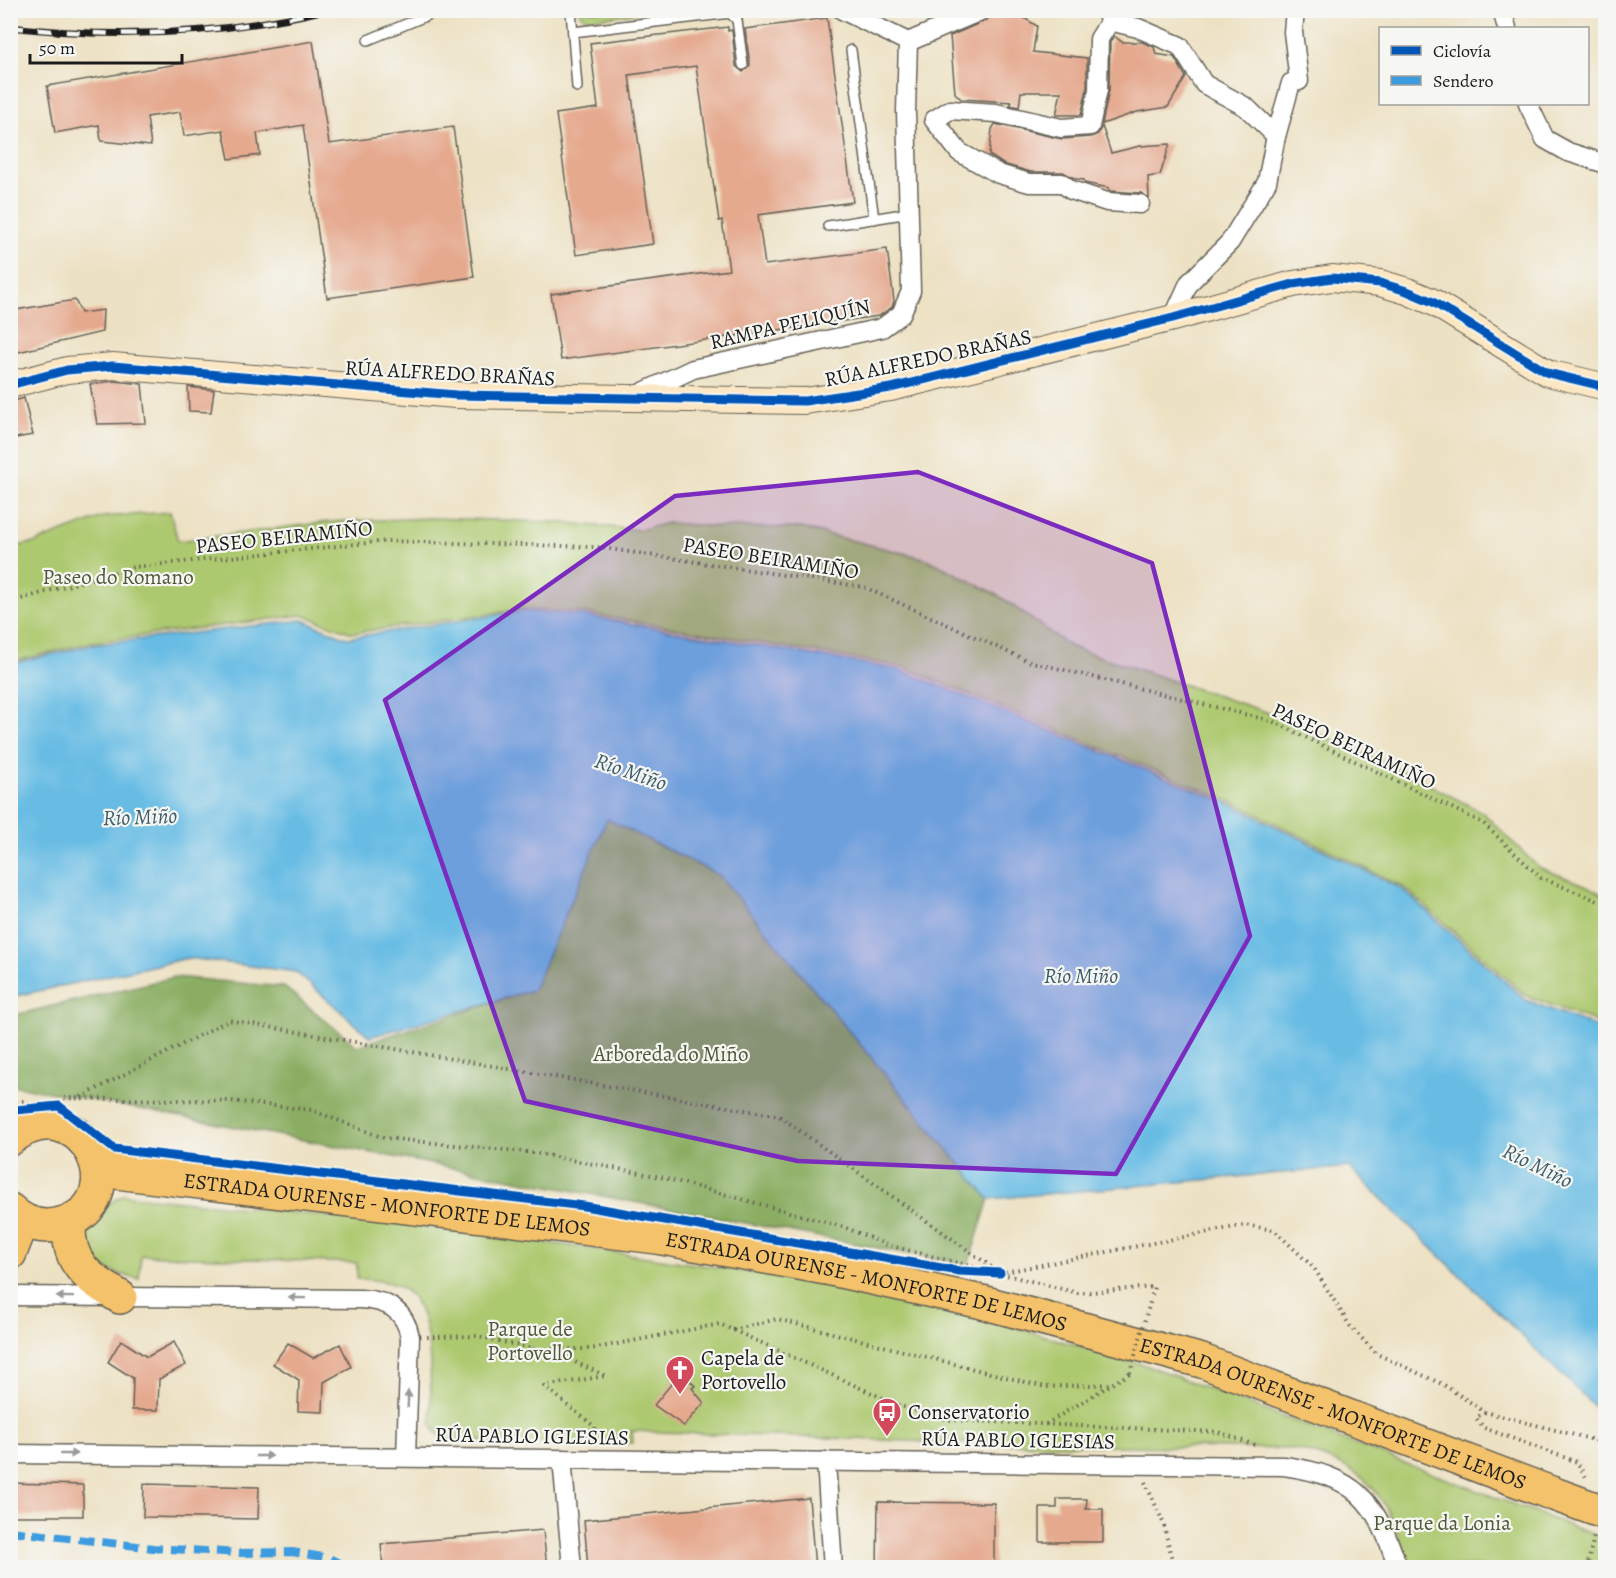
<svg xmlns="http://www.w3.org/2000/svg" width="1616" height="1578" viewBox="0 0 1616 1578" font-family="Alegreya,serif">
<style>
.green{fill:#adc96f;stroke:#647246;stroke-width:1.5}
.forest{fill:#8aad62;stroke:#53643f;stroke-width:1.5}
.water{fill:#68bce4;stroke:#426c80;stroke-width:1.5}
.building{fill:#e5a98e}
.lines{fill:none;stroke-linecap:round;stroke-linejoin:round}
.lane-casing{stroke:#656156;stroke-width:12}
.street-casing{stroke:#656156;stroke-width:21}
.secondary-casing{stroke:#656156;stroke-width:28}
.highway-casing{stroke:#656156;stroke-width:36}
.path{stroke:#656156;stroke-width:4;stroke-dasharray:1.5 4.5;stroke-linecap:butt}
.lane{stroke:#fff;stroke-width:9}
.street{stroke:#fff;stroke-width:18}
.secondary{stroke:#fbe7c3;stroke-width:26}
.highway{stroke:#f4c26a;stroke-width:33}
.rail-casing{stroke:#1c1c1c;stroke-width:7}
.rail{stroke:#f6f6f2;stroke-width:4.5;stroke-dasharray:14;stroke-linecap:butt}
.highway-bridge-casing{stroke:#656156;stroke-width:36;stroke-linecap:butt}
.path-bridge{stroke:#656156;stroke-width:4;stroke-dasharray:1.5 4.5;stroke-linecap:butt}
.highway-bridge{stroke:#f4c26a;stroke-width:33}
.quiet{stroke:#3c9bdf;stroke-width:8;stroke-dasharray:15 8;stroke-linecap:butt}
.cycleway-casing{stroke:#f6f6f2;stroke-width:13}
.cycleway{stroke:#0057b8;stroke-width:9}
.oneway{fill:#999}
.marked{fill:#7b2cbf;fill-opacity:0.2;stroke:#7b2cbf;stroke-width:4.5;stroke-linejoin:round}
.labels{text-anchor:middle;stroke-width:4.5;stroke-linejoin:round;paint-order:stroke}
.street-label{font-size:21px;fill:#1c1c1c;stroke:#f6f6f2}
.park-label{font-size:21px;fill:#4f5939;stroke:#f6f6f2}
.poi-label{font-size:21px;fill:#1c1c1c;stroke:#f6f6f2;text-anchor:start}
.water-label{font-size:22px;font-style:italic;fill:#3a5c6c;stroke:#f6f6f2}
</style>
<rect width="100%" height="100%" fill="#f6f6f2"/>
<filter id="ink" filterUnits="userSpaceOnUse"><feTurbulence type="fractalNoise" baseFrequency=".0167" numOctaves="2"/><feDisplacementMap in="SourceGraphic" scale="12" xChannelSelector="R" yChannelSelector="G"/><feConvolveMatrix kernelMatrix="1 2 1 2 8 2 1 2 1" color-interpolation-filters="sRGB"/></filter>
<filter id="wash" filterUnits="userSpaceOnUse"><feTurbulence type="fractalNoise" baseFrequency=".008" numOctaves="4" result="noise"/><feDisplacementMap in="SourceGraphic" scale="24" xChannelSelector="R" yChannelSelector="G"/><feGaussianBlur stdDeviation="1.35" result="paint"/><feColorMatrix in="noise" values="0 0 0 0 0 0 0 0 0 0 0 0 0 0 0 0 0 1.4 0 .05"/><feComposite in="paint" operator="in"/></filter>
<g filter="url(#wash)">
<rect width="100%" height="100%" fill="#ede1c3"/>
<!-- green -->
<g class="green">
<path d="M578 11H658L589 19 581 15Z"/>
<path d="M170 512 178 541 328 522 431 518 556 522 639 530 669 523 720 527 801 528 927 559 996 594 1071 647 1278 716 1395 767 1482 812 1538 867 1590 887 1605 897V1025L1525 995 1405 888 1237 804 981 699 903 667 578 612 524 609 352 633 302 615 93 642 11 662V547L34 543 102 517Z"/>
<path d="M123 1195 461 1230 805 1280 983 1318 1151 1367 1605 1539V1567H1410C1383 1493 1376 1470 1295 1449L961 1443 632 1431 633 1443 449 1441 435 1432 431 1422C430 1388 436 1308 403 1289 390 1281 372 1279 357 1279V1263L141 1255 139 1279C98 1270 81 1260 89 1216Z"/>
</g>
<!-- forest -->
<path class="forest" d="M607 819 719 875 989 1199 968 1265 11 1085 10 1016 175 977 284 987 357 1046 533 990Z"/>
<!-- water -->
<path class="water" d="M523 611 580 615 901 670 1235 806 1402 889 1526 1000 1605 1030V1417L1349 1167 989 1199 719 875 607 819 533 990 370 1037 296 972 188 958 11 997V664L91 645 303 620 347 638Z"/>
<g id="blocks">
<!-- building -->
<g class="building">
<path d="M994 10H1018V14L1037 26 1033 52 1087 58V89L1081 115H1056L1061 92H1021L1019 107 1010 105 1012 102 961 99 955 93 950 36 987 20Z"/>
<path d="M827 18 853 202 758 215 765 265 887 249 894 301 892 307 879 316 561 360 551 294 729 270 722 220 719 221 696 66 629 75 653 244 576 255 556 114 598 108 590 43 728 27V31L732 30 736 66 743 72 750 65 745 29Z"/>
<path d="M1114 36 1122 42H1142L1154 47 1156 54 1174 57 1186 77 1168 107 1137 112 1102 124 1109 90 1110 42Z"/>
<path d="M313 41 329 144 453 127 474 277 327 298 303 125 257 133 260 155 229 159 223 130 184 136 180 112 147 117 151 146 101 141 99 125 55 133 47 86Z"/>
<path d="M995 124 1062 139 1091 137 1098 134 1102 126 1111 153 1140 146 1170 144 1160 175 1148 177 1149 198 1141 193 1110 191 1109 188 1084 183V180L1076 179 1063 172H1031L1003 164 989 155 992 129Z"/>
<path d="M75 300 81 313 103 310 102 332 10 354V311Z"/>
<path d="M114 381 142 384 146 423 97 424 90 384Z"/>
<path d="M188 387 214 390 211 412 189 411Z"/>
<path d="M24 398 33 435 10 439V402Z"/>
<path d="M121 1340 147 1357 174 1342 186 1365 159 1379 158 1410H132L133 1378 108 1362Z"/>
<path d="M288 1343 313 1358 340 1344 351 1367 324 1382 323 1412 298 1411 299 1380 273 1364Z"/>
<path d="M681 1372 695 1386 692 1388 704 1403 684 1426 654 1405Z"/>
<path d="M10 1483 83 1485V1516H10Z"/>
<path d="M144 1484 259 1487 258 1519 143 1517Z"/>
<path d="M809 1498 815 1568H588L584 1520Z"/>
<path d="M1057 1499H1087L1086 1509H1103V1542H1040V1508H1057Z"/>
<path d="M878 1502 994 1503V1568H877Z"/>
<path d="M543 1530 547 1568H383L381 1544Z"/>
</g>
</g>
</g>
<g filter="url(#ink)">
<use href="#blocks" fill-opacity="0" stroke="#656156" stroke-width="1.5"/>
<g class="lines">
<!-- lane casing -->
<g class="lane-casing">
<g id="lane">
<path d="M571 10 577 87"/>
<path d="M573 32 730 13 737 20 743 65"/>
<path d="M368 40 440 10"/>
<path d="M851 50 874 219"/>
<path d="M828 226 909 213"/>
</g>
</g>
<!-- street casing -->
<g class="street-casing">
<g id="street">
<path d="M842 10 908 42"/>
<path d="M1105 10 1110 21 1138 28 1180 46 1204 84 1246 107 1276 136 1267 182 1230 242 1189 283 1173 318"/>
<path d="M1502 10 1507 28"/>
<path d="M908 42 983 10"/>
<path d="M1528 104 1545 139 1568 152 1606 164"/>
<path d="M934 120 950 110 996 113 1061 128 1090 126 1098 90 1099 39 1110 21"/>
<path d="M934 120 959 152 999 174 1029 183H1062L1071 190 1107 202 1140 204"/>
<path d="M1275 140 1291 83 1299 81 1293 32 1295 10"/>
<path d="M635 396 693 369 882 328 901 314 911 291 906 111 908 42"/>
<path d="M10 1296 360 1299C387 1300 405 1310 410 1337L406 1457"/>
<path d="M10 1454 1284 1466C1356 1476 1376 1500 1398 1568"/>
<path d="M562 1459 572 1568"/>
<path d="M826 1461 833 1568"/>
</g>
</g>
<!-- secondary casing -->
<g class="secondary-casing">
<path id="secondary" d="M10 385 67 370 113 366 456 395 805 401 891 388 1173 318 1293 284 1332 278 1380 283 1407 291 1433 302 1548 373 1606 387"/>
</g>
<!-- highway casing -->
<g class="highway-casing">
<g id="highway">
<path d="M10 1139C82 1082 139 1203 61 1224 42 1229 24 1224 10 1210"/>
<path id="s1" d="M99 1170 657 1237 826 1268 982 1302 1202 1361 1551 1493"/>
<path d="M69 1222C67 1264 87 1277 120 1297"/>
<path d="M10 1253 17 1235 18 1217"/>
</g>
</g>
<!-- path -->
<g class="path">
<path d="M10 602 134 567 387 541 596 547 864 587 1028 661 1272 721 1483 823 1541 878 1606 904"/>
<path d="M81 1097 229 1020 779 1116 1000 1273 1245 1225 1274 1230 1314 1268 1350 1326 1377 1354 1444 1385 1485 1412 1606 1443"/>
<path d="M64 1098 231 1101 311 1110 384 1138 535 1153 661 1177 844 1227 887 1245 1078 1293 1154 1287 1151 1299"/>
<path d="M10 1102 24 1101"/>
<path d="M733 1330 777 1319 1045 1387 1112 1384"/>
<path d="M427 1337 478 1336 532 1349H591L720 1324 900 1406 949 1420 1218 1432 1257 1446"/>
<path d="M548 1350 606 1376 544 1386 595 1427 596 1441"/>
<path d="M1485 1412 1476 1418 1484 1428 1577 1462 1586 1477"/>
<path d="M1046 1424 1130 1373"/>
<path d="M1145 1482 1163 1522 1174 1568"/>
<path d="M1587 1568 1594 1536"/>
</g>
<!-- lane -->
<use href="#lane" class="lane"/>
<!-- street -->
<use href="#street" class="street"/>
<!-- secondary -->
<use href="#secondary" class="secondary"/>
<!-- highway -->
<use href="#highway" class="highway"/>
<!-- rail casing -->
<g class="rail-casing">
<path id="rail" d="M10 27C115 39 222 35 325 10"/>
</g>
<!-- rail -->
<use href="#rail" class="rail"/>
<!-- highway-bridge casing -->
<g class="highway-bridge-casing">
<path id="highway-bridge" d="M1551 1493 1606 1513"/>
</g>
<!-- path-bridge -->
<path class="path-bridge" d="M1130 1373 1151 1299"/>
<!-- highway-bridge -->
<use href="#highway-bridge" class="highway-bridge"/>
<!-- quiet -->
<path class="quiet" d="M10 1531 153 1548 241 1553 292 1552 329 1558 349 1568"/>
<!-- cycleway casing -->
<g class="cycleway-casing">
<g id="cycleway">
<path d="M10 385 67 370 113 366 456 395 805 401 891 388 1173 318 1293 284 1332 278 1380 283 1407 291 1433 302 1548 373 1606 387"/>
<path d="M10 1113 15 1110 59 1106 114 1149 584 1206 959 1271 1000 1273"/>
</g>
</g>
<!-- cycleway -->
<use href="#cycleway" class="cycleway"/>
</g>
<!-- one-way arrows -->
<defs><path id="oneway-solid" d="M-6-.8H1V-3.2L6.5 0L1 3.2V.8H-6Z" transform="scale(1.5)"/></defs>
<g class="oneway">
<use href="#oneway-solid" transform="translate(65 1297) rotate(-179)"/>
<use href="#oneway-solid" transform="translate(297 1298) rotate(-179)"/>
<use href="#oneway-solid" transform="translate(408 1399) rotate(-88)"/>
<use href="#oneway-solid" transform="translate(69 1454)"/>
<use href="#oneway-solid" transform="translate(264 1456)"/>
</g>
</g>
<!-- marked area -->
<path class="marked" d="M918 472 1152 563 1250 936 1116 1174 798 1161 525 1101 385 700 675 496Z"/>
<!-- icons -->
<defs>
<g id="church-pin" transform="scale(1.5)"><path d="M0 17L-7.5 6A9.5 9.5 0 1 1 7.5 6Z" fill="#d1495b" stroke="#f6f6f2"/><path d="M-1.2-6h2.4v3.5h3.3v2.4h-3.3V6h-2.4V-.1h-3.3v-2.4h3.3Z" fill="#fff"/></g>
<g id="bus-pin" transform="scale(1.5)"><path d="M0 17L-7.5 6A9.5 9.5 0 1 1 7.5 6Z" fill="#d1495b" stroke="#f6f6f2"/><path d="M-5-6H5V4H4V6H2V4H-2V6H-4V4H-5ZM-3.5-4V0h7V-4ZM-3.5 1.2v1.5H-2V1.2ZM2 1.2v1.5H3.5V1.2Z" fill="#fff"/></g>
</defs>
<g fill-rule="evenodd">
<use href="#church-pin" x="680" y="1370"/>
<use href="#bus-pin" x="887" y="1412"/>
</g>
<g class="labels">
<!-- street labels -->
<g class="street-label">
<text transform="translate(790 324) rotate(-13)" y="7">RAMPA PELIQUÍN</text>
<text transform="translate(928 358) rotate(-12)" y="7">RÚA ALFREDO BRAÑAS</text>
<text transform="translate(450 373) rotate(3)" y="7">RÚA ALFREDO BRAÑAS</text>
<text transform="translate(284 537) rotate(-6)" y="7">PASEO BEIRAMIÑO</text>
<text transform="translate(771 558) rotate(9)" y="7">PASEO BEIRAMIÑO</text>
<text transform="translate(1354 746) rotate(25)" y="7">PASEO BEIRAMIÑO</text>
<text dy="7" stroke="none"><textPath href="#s1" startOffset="290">ESTRADA OURENSE - MONFORTE DE LEMOS</textPath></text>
<text dy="7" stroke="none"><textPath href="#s1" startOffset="776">ESTRADA OURENSE - MONFORTE DE LEMOS</textPath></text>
<text dy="7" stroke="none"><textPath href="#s1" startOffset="1262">ESTRADA OURENSE - MONFORTE DE LEMOS</textPath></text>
<text transform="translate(532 1436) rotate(1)" y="7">RÚA PABLO IGLESIAS</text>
<text transform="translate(1018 1440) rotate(1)" y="7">RÚA PABLO IGLESIAS</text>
</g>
<!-- park labels -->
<g class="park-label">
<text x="118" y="584">Paseo do Romano</text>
<text x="671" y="1061">Arboreda do Miño</text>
<text x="530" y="1336">Parque de<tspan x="530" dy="24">Portovello</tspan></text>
<text x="1442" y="1530">Parque da Lonia</text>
</g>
<!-- poi labels -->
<g class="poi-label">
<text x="701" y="1365">Capela de<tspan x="701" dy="24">Portovello</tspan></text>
<text x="908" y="1419">Conservatorio</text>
</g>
<!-- water labels -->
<g class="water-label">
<text transform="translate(631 771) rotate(19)" y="8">Río Miño</text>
<text transform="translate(140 816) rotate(-2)" y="8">Río Miño</text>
<text x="1081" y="983">Río Miño</text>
<text transform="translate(1538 1165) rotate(26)" y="8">Río Miño</text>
</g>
</g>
<!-- margin -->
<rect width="1616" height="1578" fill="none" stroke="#f6f6f2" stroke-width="36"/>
<!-- legend -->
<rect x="1379" y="27" width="210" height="78" fill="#f6f6f2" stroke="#9f9f9c" stroke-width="1.5"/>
<rect x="1391" y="46" width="30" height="9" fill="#0057b8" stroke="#9f9f9c" stroke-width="1.5"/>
<text x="1433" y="57" font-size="18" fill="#1c1c1c">Ciclovía</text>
<rect x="1391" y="76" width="30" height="9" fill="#3c9bdf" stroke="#9f9f9c" stroke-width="1.5"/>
<text x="1433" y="87" font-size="18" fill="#1c1c1c">Sendero</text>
<!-- scale -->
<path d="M30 54v9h152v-9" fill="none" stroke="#1c1c1c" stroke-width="3"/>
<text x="39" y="54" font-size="18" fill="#1c1c1c" stroke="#f6f6f2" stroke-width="4.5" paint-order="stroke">50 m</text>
</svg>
